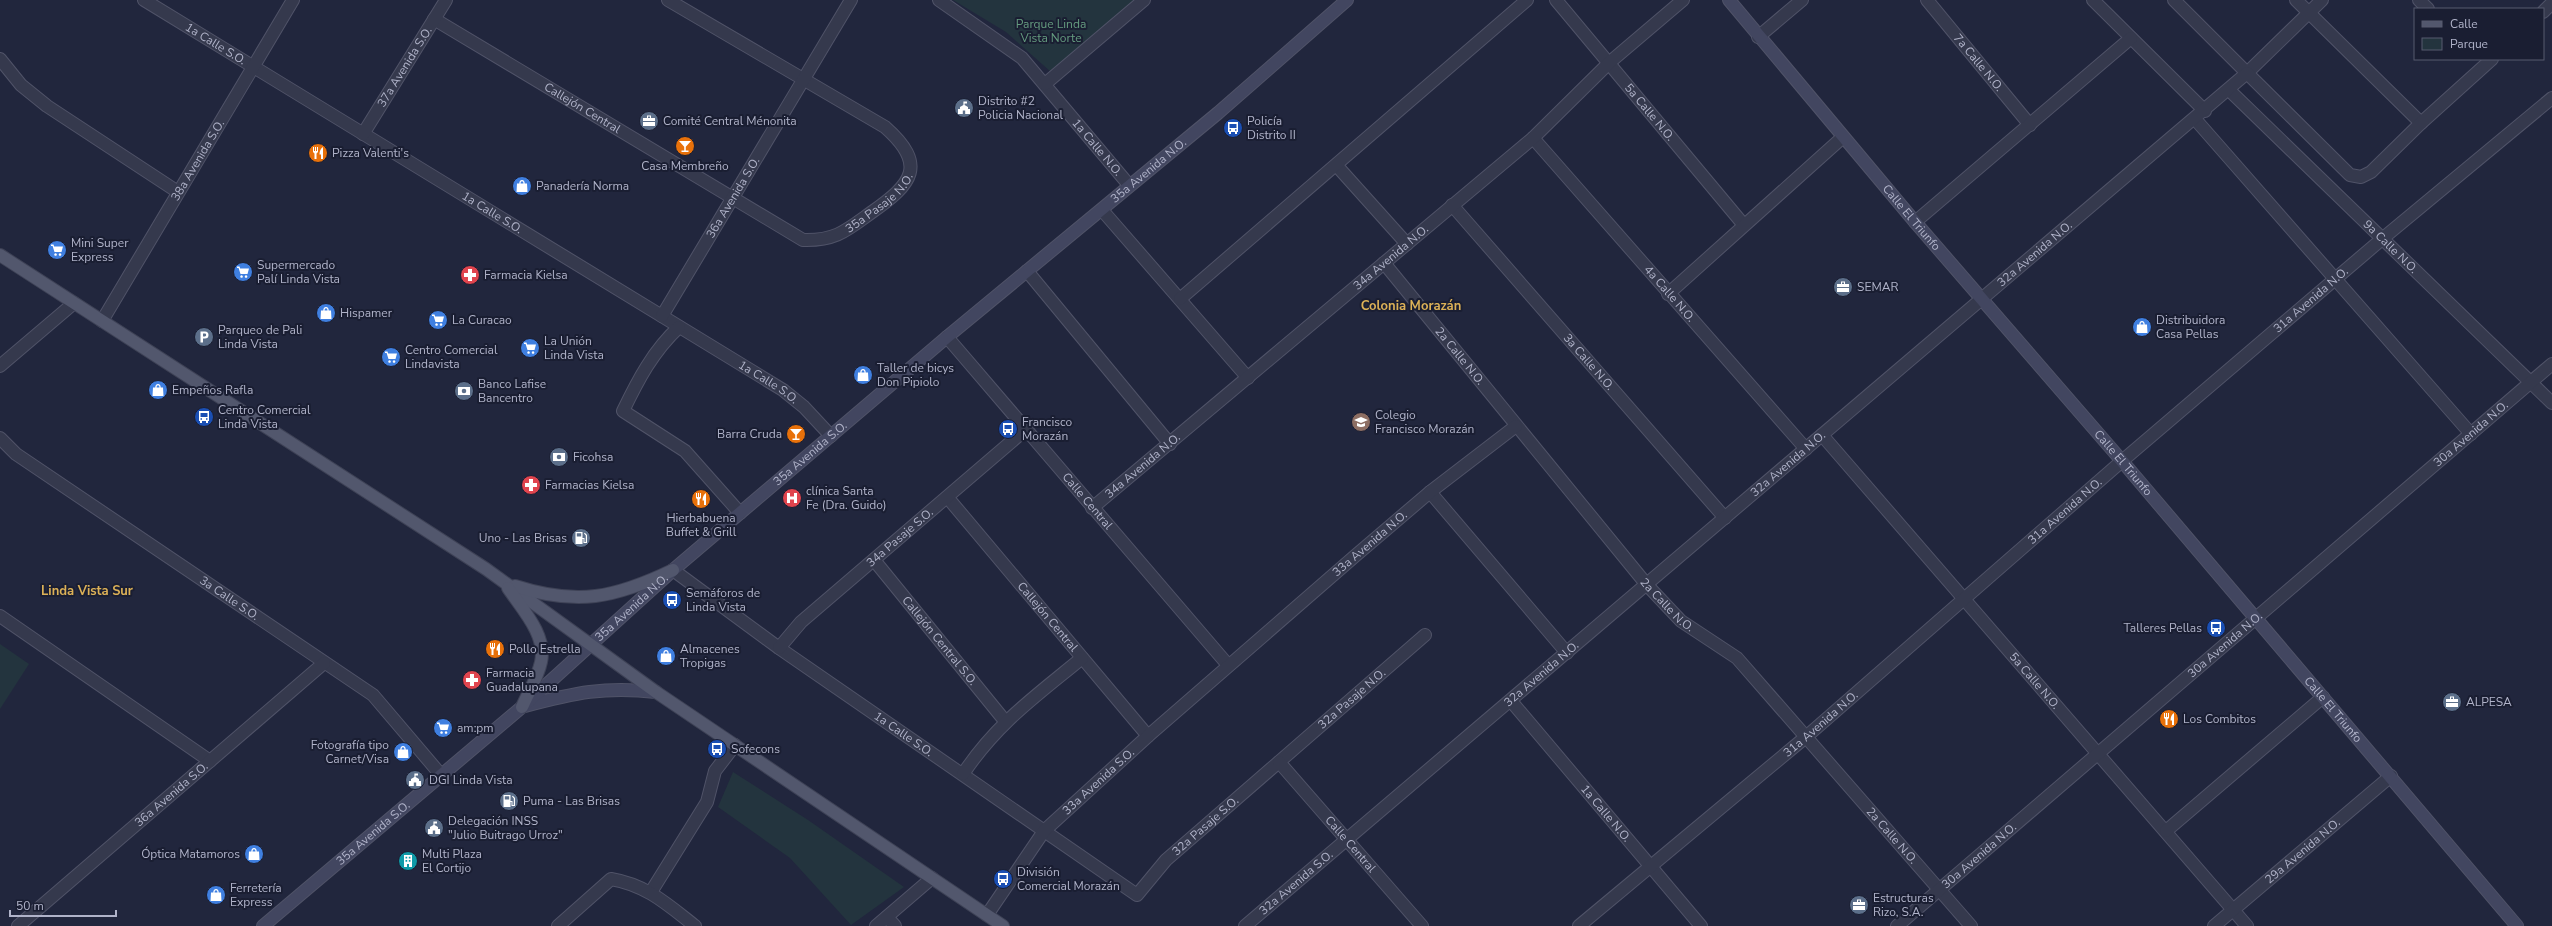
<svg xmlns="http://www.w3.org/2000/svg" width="2552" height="926" viewBox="0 0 2552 926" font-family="'Nunito Sans',sans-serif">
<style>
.green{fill:#23343e}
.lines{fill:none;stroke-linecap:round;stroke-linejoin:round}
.minor-casing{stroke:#505368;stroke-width:14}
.secondary-casing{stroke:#505368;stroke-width:14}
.primary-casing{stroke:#3e4256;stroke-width:14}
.minor{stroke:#35394d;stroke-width:12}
.secondary{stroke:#424660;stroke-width:12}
.primary{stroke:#52576d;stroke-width:12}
.labels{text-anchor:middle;stroke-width:4;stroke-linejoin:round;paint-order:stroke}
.park-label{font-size:12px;fill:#659c7f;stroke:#1a1e32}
.street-label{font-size:12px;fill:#b0b3c9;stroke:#1a1e32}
.poi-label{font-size:12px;fill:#b0b3c9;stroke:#1a1e32;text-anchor:start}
.neighbourhood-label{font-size:13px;font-weight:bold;fill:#dcb157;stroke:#1a1e32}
</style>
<rect width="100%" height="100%" fill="#21263d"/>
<!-- green -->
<g class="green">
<path d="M953 0H1135L1051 72 1006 32Z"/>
<path d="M0 644 29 664 0 709Z"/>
<path d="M733 772 808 820 904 887 851 925 790 858 718 807Z"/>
</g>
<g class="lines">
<!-- minor casing -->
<g class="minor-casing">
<g id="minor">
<path id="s1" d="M144 0 783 390 804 407 831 436"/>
<path id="s2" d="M939 0 1022 58 1129 185"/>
<path id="s3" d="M1556 0 1743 224"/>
<path id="s4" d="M1927 0 2030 125"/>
<path d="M2093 0 2205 111"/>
<path d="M2174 0 2247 73 2322 0"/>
<path d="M2296 0 2421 123"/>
<path d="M2419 0 2428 9"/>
<path d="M2543 12 2552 3"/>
<path id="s5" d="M434 19 803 240C836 241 847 230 872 212 912 184 928 165 885 127L668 0"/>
<path d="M1758 37 1802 0"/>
<path d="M0 59 21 85 47 106 178 192"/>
<path d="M1045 84 1144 0"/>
<path id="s6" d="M2229 90 2552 403"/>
<path d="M2195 119 2471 434"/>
<path id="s7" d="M363 134 446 0"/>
<path id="s8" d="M1533 138 1806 449"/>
<path d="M1337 166 1407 244"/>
<path id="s9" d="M1452 205 1725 518"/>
<path d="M1102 210 1248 378"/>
<path d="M1915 222 2131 38"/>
<path id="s10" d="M1384 263 1647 585 1681 621 1737 658 1971 926"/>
<path d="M1027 271 1170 444"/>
<path d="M1668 294 1843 137"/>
<path d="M1180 299 1527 0"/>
<path id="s11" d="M662 316 851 0"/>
<path id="s12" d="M102 321 293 0"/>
<path d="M679 327C653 351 638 380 623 411L685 451 740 513"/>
<path id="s13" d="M947 337 1228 665"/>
<path d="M0 366 74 303"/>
<path id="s14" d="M1822 435 2247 926"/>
<path id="s15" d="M0 438 16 454 373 695 441 775"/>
<path d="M1430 492 1567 653"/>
<path id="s16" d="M948 498 1148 736"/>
<path id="s17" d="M1092 508 1533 138 1610 62 1683 0"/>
<path id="s18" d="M874 560 1005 721"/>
<path id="s19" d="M673 570 779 648 1137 895 1166 860 1425 635"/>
<path d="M0 616 210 761"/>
<path id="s20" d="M779 648 801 622 1025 430"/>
<path id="s21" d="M1511 701 1701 926"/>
<path id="s22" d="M1279 762 1422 926"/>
<path d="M963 774C997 723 1036 696 1082 658"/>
<path d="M2166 831 2323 697"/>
<path d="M651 892 707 802 715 771 735 745"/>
<path id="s23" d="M987 915 1044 831 1148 736 1355 556 1430 492 1516 426"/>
<path d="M887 917 895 926"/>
<path id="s24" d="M18 926 324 663"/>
<path d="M558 926 611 879C647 885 668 905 695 926"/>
<path d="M876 926 932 878"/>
<path id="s25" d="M1245 926 2247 73 2350 175 2361 177 2371 172 2421 123 2492 59"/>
<path id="s26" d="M1579 926 1807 736 2122 461 2382 239 2552 98"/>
<path id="s27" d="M1897 926 2552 364"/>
<path id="s28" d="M2214 926 2391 776"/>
</g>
</g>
<!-- secondary casing -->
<g class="secondary-casing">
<g id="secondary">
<path id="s29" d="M1729 0 1915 222 2122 461 2517 926"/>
<path d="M525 706C574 693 605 686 656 692"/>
<path id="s30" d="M263 926 522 707 673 570 947 337 1218 113 1347 0"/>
</g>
</g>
<!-- primary casing -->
<g class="primary-casing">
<g id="primary">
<path d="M0 255 486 569 656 692 1003 926"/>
<path d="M515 586C577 606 615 598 673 570"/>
<path d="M508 588C522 609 547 635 541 662 538 677 528 693 522 707"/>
</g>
</g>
<!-- minor -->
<use href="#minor" class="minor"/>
<!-- secondary -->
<use href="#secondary" class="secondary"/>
<!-- primary -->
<use href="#primary" class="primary"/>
</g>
<!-- icons -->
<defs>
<g id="civic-disc" transform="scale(1)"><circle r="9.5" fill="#5c6f8a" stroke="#1a1e32"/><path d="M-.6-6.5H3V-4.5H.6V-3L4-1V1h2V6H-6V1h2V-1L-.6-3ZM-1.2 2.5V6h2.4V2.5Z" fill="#fff"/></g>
<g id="office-disc" transform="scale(1)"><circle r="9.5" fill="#5c6f8a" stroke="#1a1e32"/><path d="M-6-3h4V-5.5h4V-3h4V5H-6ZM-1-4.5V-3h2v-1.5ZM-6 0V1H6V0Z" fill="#fff"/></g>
<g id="bus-disc" transform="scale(1)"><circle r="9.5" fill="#1a4fb4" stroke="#1a1e32"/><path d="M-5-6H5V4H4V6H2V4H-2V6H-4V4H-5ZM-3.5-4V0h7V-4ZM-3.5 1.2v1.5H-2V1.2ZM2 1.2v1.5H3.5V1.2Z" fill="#fff"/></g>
<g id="bar-disc" transform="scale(1)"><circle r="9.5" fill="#e8710a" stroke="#1a1e32"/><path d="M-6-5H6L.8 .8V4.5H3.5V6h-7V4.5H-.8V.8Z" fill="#fff"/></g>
<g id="restaurant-disc" transform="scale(1)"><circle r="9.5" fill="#e8710a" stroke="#1a1e32"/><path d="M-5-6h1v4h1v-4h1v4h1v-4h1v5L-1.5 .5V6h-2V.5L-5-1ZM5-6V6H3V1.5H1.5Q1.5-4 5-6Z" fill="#fff"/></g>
<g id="shop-disc" transform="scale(1)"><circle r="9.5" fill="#3f7fe0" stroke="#1a1e32"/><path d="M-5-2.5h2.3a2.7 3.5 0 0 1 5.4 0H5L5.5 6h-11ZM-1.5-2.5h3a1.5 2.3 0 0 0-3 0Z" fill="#fff"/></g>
<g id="supermarket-disc" transform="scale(1)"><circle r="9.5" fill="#3f7fe0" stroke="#1a1e32"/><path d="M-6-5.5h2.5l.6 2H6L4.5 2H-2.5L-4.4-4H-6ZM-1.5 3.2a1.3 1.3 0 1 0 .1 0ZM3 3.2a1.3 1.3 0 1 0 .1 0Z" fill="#fff"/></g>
<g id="pharmacy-disc" transform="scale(1)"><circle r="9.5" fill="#e0444e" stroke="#1a1e32"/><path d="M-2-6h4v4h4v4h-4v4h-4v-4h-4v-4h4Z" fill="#fff"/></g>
<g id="parking-disc" transform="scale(1)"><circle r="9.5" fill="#5c6f8a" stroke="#1a1e32"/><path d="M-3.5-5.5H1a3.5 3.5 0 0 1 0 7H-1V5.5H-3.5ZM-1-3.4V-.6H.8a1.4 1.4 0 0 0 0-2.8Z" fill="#fff"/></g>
<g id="bank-disc" transform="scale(1)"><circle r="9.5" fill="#5c6f8a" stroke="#1a1e32"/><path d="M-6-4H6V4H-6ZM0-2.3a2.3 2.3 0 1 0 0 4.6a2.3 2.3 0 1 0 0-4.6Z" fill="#fff"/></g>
<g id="school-disc" transform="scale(1)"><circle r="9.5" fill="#8d6e63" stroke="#1a1e32"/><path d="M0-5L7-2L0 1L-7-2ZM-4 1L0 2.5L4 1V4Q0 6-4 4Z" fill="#fff"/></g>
<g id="hospital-disc" transform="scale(1)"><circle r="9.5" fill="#e0444e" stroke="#1a1e32"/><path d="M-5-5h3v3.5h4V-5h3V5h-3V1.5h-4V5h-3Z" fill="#fff"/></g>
<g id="fuel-disc" transform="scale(1)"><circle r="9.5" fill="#5c6f8a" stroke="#1a1e32"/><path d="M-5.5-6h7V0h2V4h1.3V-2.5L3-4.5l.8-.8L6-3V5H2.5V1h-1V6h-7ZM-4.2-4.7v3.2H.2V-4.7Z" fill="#fff"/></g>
<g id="building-disc" transform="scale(1)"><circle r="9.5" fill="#0f9aa8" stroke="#1a1e32"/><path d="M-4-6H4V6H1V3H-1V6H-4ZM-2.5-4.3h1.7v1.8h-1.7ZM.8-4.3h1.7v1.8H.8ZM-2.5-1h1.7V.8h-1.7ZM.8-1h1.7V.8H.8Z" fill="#fff"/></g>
</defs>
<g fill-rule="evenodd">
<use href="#civic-disc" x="964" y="108"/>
<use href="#office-disc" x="649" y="121"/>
<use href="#bus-disc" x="1233" y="128"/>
<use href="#bar-disc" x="685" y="146"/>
<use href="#restaurant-disc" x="318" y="153"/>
<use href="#shop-disc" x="522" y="186"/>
<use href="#supermarket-disc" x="57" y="250"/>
<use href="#supermarket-disc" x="243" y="272"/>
<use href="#pharmacy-disc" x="470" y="275"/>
<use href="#office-disc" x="1843" y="287"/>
<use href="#shop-disc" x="326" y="313"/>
<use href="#supermarket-disc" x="438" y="320"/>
<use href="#shop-disc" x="2142" y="327"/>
<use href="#parking-disc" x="204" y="337"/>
<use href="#supermarket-disc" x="530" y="348"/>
<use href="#supermarket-disc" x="391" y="357"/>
<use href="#shop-disc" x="863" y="375"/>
<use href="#shop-disc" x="158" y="390"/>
<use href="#bank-disc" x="464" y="391"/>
<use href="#bus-disc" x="204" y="417"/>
<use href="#school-disc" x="1361" y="422"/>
<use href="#bus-disc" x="1008" y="429"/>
<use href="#bar-disc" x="796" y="434"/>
<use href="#bank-disc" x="559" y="457"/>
<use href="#pharmacy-disc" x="531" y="485"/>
<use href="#hospital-disc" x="792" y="498"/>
<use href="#restaurant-disc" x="701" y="499"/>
<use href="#fuel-disc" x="581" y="538"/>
<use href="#bus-disc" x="672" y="600"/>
<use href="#bus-disc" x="2216" y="628"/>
<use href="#restaurant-disc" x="495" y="649"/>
<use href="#shop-disc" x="666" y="656"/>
<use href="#pharmacy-disc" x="472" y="680"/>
<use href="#office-disc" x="2452" y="702"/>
<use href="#restaurant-disc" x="2169" y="719"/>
<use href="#supermarket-disc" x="443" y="728"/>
<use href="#bus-disc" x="717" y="749"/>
<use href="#shop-disc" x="403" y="752"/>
<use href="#civic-disc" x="415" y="780"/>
<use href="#fuel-disc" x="509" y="801"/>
<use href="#civic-disc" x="434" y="828"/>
<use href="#shop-disc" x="254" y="854"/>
<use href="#building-disc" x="408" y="861"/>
<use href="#bus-disc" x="1003" y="879"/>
<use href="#shop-disc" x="216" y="895"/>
<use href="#office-disc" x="1859" y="905"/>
</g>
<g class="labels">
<!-- park labels -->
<g class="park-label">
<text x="1051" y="28">Parque Linda<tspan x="1051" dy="14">Vista Norte</tspan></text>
</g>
<!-- street labels -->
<g class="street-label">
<text dy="4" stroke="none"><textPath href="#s1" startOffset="84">1a Calle S.O.</textPath></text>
<text dy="4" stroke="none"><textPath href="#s4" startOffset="81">7a Calle N.O.</textPath></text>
<text dy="4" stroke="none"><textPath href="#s7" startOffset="79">37a Avenida S.O.</textPath></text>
<text dy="4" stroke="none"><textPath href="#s5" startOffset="173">Callejón Central</textPath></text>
<text dy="4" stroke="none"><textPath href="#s3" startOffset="146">5a Calle N.O.</textPath></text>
<text dy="4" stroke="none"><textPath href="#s2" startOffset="218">1a Calle N.O.</textPath></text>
<text dy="4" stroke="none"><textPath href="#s12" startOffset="187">38a Avenida S.O.</textPath></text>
<text dy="4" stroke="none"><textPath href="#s30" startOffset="1164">35a Avenida N.O.</textPath></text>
<text dy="4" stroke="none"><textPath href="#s11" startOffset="138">36a Avenida S.O.</textPath></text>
<text dy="4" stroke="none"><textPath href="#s5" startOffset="518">35a Pasaje N.O.</textPath></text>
<text dy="4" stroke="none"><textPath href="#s1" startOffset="408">1a Calle S.O.</textPath></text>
<text dy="4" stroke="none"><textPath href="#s29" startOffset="284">Calle El Triunfo</textPath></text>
<text dy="4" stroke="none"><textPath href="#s6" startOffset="225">9a Calle N.O.</textPath></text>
<text dy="4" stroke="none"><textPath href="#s25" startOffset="1037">32a Avenida N.O.</textPath></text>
<text dy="4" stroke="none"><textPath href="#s17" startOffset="390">34a Avenida N.O.</textPath></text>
<text dy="4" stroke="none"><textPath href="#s8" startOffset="207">4a Calle N.O.</textPath></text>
<text dy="4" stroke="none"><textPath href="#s26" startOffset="963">31a Avenida N.O.</textPath></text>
<text dy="4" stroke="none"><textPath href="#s10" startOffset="120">2a Calle N.O.</textPath></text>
<text dy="4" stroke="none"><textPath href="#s9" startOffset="208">3a Calle N.O.</textPath></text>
<text dy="4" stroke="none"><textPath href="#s1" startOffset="732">1a Calle S.O.</textPath></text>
<text dy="4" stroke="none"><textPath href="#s27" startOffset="756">30a Avenida N.O.</textPath></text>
<text dy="4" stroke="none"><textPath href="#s30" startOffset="723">35a Avenida S.O.</textPath></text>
<text dy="4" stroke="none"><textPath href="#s29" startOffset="608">Calle El Triunfo</textPath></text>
<text dy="4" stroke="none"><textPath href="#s25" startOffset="713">32a Avenida N.O.</textPath></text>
<text dy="4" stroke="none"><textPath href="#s17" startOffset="66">34a Avenida N.O.</textPath></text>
<text dy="4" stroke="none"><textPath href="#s13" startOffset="216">Calle Central</textPath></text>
<text dy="4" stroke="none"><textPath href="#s26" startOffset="639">31a Avenida N.O.</textPath></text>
<text dy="4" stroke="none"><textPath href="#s20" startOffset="164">34a Pasaje S.O.</textPath></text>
<text dy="4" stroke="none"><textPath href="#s23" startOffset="536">33a Avenida N.O.</textPath></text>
<text dy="4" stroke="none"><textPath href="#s15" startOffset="280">3a Calle S.O.</textPath></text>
<text dy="4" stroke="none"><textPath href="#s10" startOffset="444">2a Calle N.O.</textPath></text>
<text dy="4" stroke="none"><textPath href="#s30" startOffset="487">35a Avenida N.O.</textPath></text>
<text dy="4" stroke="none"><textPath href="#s16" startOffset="155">Callejón Central</textPath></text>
<text dy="4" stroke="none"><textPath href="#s18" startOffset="104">Callejón Central S.O.</textPath></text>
<text dy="4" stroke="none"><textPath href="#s27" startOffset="432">30a Avenida N.O.</textPath></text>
<text dy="4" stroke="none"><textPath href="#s25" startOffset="389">32a Avenida N.O.</textPath></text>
<text dy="4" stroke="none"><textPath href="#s14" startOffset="325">5a Calle N.O.</textPath></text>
<text dy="4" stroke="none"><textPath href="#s19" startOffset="858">32a Pasaje N.O.</textPath></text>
<text dy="4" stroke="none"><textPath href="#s29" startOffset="932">Calle El Triunfo</textPath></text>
<text dy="4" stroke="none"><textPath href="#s26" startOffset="315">31a Avenida N.O.</textPath></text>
<text dy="4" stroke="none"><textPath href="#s19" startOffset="283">1a Calle S.O.</textPath></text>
<text dy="4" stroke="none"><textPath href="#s23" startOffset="175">33a Avenida S.O.</textPath></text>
<text dy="4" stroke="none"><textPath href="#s24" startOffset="202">36a Avenida S.O.</textPath></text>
<text dy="4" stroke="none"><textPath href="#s21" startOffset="147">1a Calle N.O.</textPath></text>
<text dy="4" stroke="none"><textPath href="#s19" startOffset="664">32a Pasaje S.O.</textPath></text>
<text dy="4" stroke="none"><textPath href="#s30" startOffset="144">35a Avenida S.O.</textPath></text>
<text dy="4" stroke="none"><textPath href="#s10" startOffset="768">2a Calle N.O.</textPath></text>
<text dy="4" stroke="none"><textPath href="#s22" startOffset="109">Calle Central</textPath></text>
<text dy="4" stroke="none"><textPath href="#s28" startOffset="116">29a Avenida N.O.</textPath></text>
<text dy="4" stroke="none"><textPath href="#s27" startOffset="108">30a Avenida N.O.</textPath></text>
<text dy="4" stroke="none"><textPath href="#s25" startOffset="67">32a Avenida S.O.</textPath></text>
</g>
<!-- poi labels -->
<g class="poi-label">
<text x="978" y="105">Distrito #2<tspan x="978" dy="14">Policia Nacional</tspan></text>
<text x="663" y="125">Comité Central Ménonita</text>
<text x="1247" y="125">Policía<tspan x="1247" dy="14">Distrito II</tspan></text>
<text x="332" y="157">Pizza Valenti's</text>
<text x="685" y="170" text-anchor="middle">Casa Membreño</text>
<text x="536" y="190">Panadería Norma</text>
<text x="71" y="247">Mini Super<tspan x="71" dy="14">Express</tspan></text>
<text x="257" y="269">Supermercado<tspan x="257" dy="14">Palí Linda Vista</tspan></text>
<text x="484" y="279">Farmacia Kielsa</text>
<text x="1857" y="291">SEMAR</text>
<text x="340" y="317">Hispamer</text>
<text x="452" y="324">La Curacao</text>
<text x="2156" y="324">Distribuidora<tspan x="2156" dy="14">Casa Pellas</tspan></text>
<text x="218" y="334">Parqueo de Pali<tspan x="218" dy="14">Linda Vista</tspan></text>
<text x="544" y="345">La Unión<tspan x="544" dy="14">Linda Vista</tspan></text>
<text x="405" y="354">Centro Comercial<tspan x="405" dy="14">Lindavista</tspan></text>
<text x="877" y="372">Taller de bicys<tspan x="877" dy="14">Don Pipiolo</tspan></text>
<text x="478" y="388">Banco Lafise<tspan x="478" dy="14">Bancentro</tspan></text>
<text x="172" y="394">Empeños Rafla</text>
<text x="218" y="414">Centro Comercial<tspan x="218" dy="14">Linda Vista</tspan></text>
<text x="1375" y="419">Colegio<tspan x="1375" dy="14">Francisco Morazán</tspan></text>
<text x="1022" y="426">Francisco<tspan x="1022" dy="14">Morazán</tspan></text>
<text x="782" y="438" text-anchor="end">Barra Cruda</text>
<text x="573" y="461">Ficohsa</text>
<text x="545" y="489">Farmacias Kielsa</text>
<text x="806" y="495">clínica Santa<tspan x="806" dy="14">Fe (Dra. Guido)</tspan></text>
<text x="701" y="522" text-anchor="middle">Hierbabuena<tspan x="701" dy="14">Buffet &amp; Grill</tspan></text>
<text x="567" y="542" text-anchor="end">Uno - Las Brisas</text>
<text x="686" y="597">Semáforos de<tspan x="686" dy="14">Linda Vista</tspan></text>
<text x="2202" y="632" text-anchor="end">Talleres Pellas</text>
<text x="509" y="653">Pollo Estrella</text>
<text x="680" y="653">Almacenes<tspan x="680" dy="14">Tropigas</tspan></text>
<text x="486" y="677">Farmacia<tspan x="486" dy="14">Guadalupana</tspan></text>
<text x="2466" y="706">ALPESA</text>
<text x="2183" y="723">Los Combitos</text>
<text x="457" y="732">am:pm</text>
<text x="389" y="749" text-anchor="end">Fotografía tipo<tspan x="389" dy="14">Carnet/Visa</tspan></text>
<text x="731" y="753">Sofecons</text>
<text x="429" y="784">DGI Linda Vista</text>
<text x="523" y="805">Puma - Las Brisas</text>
<text x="448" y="825">Delegación INSS<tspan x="448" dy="14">"Julio Buitrago Urroz"</tspan></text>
<text x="240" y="858" text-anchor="end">Óptica Matamoros</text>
<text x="422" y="858">Multi Plaza<tspan x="422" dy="14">El Cortijo</tspan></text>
<text x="1017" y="876">División<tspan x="1017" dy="14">Comercial Morazán</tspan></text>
<text x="230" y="892">Ferretería<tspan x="230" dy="14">Express</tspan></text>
<text x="1873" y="902">Estructuras<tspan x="1873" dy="14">Rizo, S.A.</tspan></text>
</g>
<!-- neighbourhood labels -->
<g class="neighbourhood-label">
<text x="1411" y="310">Colonia Morazán</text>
<text x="87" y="595">Linda Vista Sur</text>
</g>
</g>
<!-- legend -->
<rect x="2414" y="8" width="130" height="52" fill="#1a1e32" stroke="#565a6e"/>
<rect x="2422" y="21" width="20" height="6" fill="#52576d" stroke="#565a6e"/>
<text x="2450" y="28" font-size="12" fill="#b0b3c9">Calle</text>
<rect x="2422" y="38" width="20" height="12" fill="#23343e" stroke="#565a6e"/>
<text x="2450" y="48" font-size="12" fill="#b0b3c9">Parque</text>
<!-- scale -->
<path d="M10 910v6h106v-6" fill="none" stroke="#b0b3c9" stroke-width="2"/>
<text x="16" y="910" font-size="12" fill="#b0b3c9" stroke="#1a1e32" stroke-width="3" paint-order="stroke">50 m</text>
</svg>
